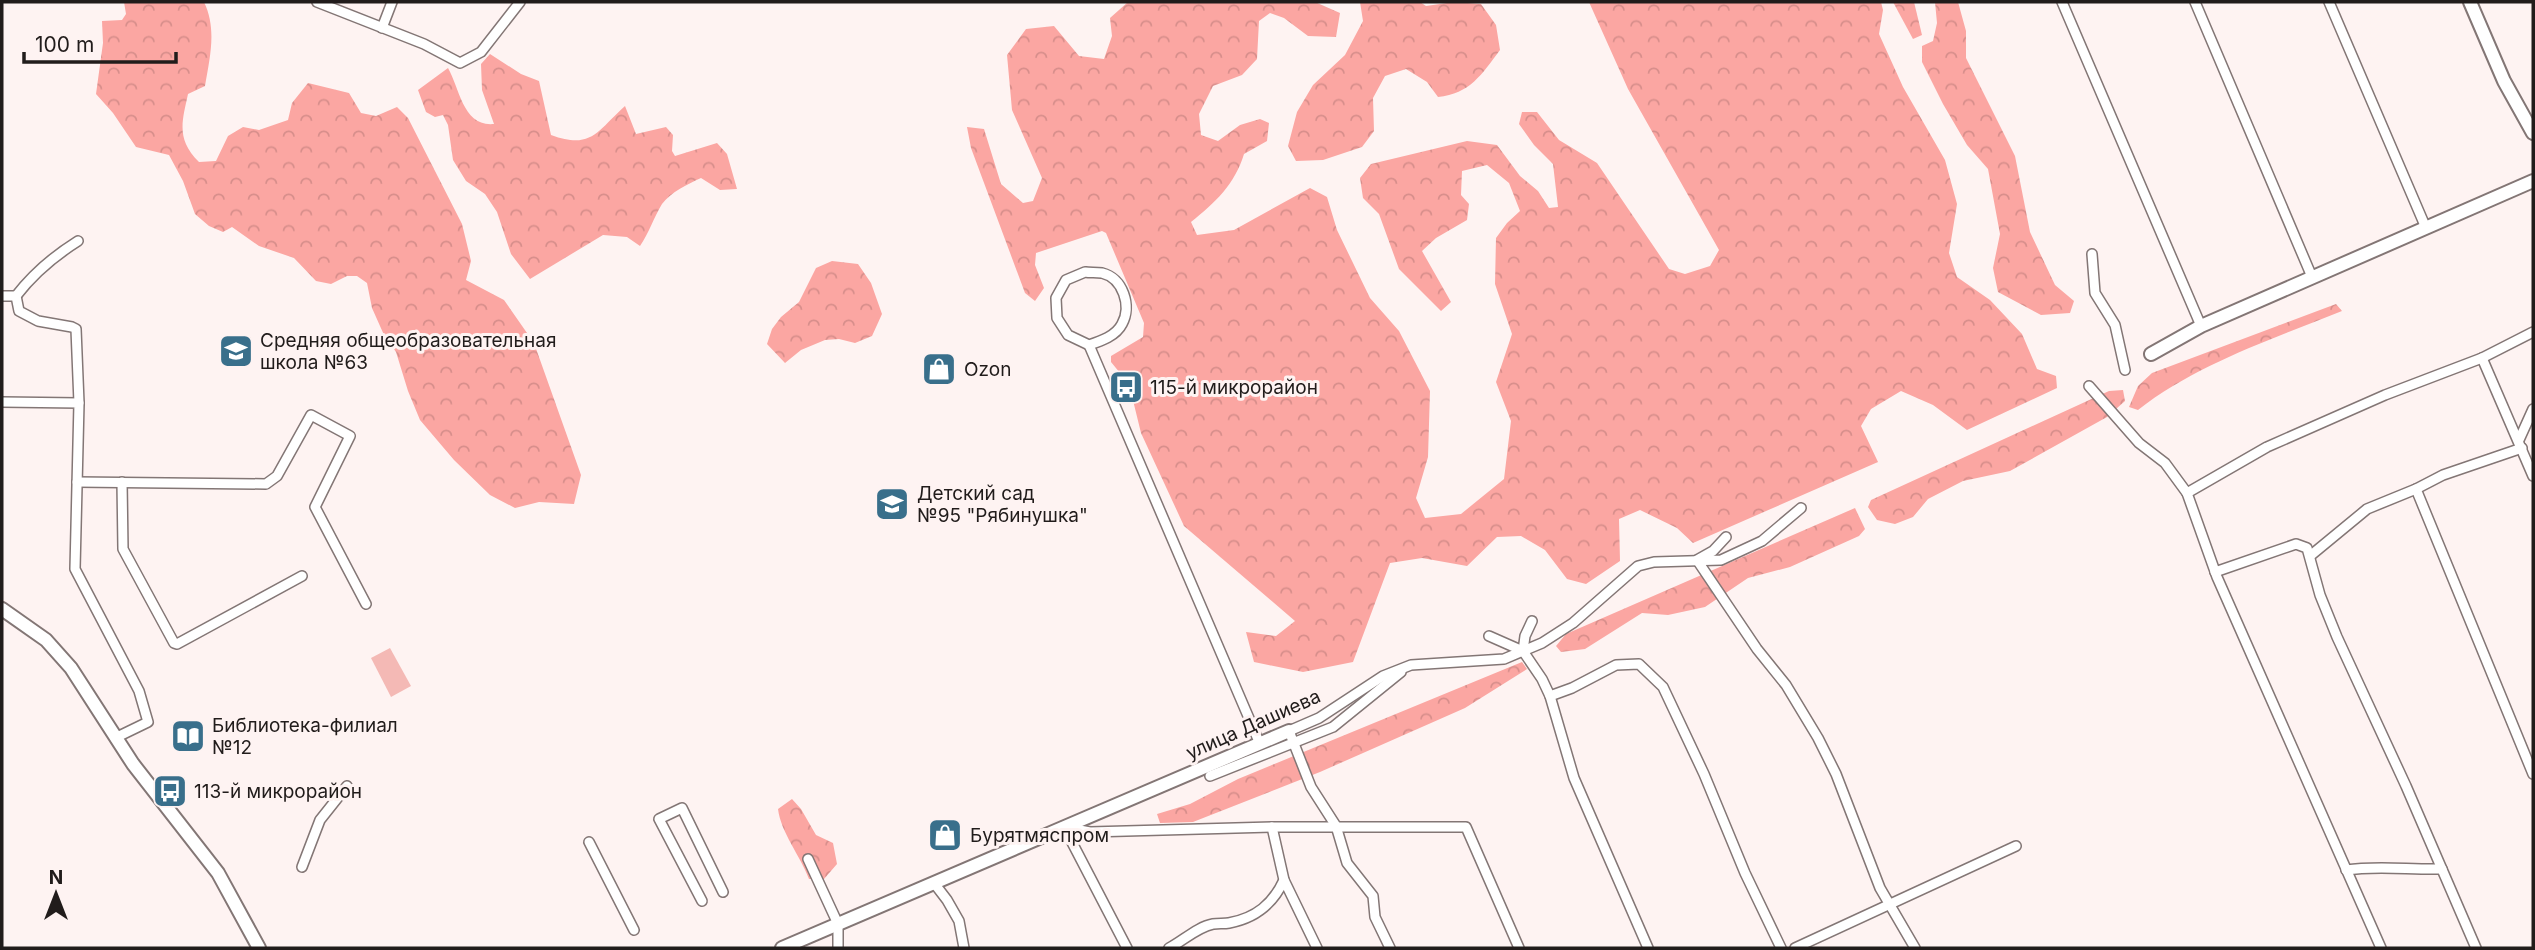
<svg xmlns="http://www.w3.org/2000/svg" width="2535" height="950" viewBox="0 0 2535 950" font-family="Inter,sans-serif">
<style>
.forest{fill:url(#forest-crowns)}
.park{fill:#f4b9b5}
.lines{fill:none;stroke-linecap:round;stroke-linejoin:round}
.street-casing{stroke:#837675;stroke-width:12}
.secondary-casing{stroke:#837675;stroke-width:16}
.street{stroke:#fff;stroke-width:9}
.secondary{stroke:#fff;stroke-width:12}
.labels{text-anchor:middle;stroke-width:6;stroke-linejoin:round;paint-order:stroke}
.poi-label{font-size:19px;fill:#211c1b;stroke:#fef3f2;text-anchor:start}
.street-label{font-size:19px;fill:#211c1b;stroke:#fef3f2}
</style>
<defs>
<pattern id="forest-crowns" width="20" height="18" patternUnits="userSpaceOnUse" patternTransform="scale(1.75)"><rect width="20" height="18" fill="#fba6a2"/><path d="M2 6a3 3 0 1 1 6 0M12 15a3 3 0 1 1 6 0" fill="none" stroke="#d78e8b"/></pattern>
</defs>
<rect width="100%" height="100%" fill="#fef3f2"/>
<!-- forest -->
<g class="forest">
<path d="M124 2H204C217 29 210 57 205 86L188 94C182 122 176 139 199 162L216 161 228 136 243 127 259 130 288 120 292 103 308 83 349 93 361 113 376 116 397 107 408 118 462 224 471 261 466 280 504 300 534 343 581 475 574 504 539 502 515 508 490 495 454 460 420 420 408 391 396 352 384 335 372 308 367 283 357 276H347L331 284 316 281 294 258 259 246 232 227 223 232 209 226 195 214 183 181 169 155 136 147 113 113 96 94 103 43 102 21 122 20 126 14Z"/>
<path d="M1128 2H1315L1340 13 1336 37 1308 36 1284 18 1270 13 1259 21 1257 59 1242 75 1213 86 1199 114 1201 135 1218 141 1240 125 1260 119 1269 123 1267 141 1244 154C1235 184 1215 203 1191 222L1197 235 1234 230 1310 188 1327 197 1337 230 1370 298 1399 331 1430 391 1428 457 1416 498 1425 518 1461 514 1504 479 1511 421 1496 382 1512 334 1495 284 1496 238 1507 223 1520 211 1509 183 1487 165 1462 171 1461 195 1469 204 1467 220 1436 238 1422 251 1451 302 1441 311 1399 269 1379 214 1363 198 1360 178 1371 164 1467 141 1497 145 1520 176 1538 191 1549 208 1558 207 1553 164 1534 145 1519 124 1522 112H1537L1559 140 1597 163 1669 269 1685 274 1710 266 1719 250 1628 89 1589 2H1881L1883 10 1879 34 1903 87 1945 160 1957 204 1949 253 1957 277 1990 300 2022 334 2037 369 2056 376 2057 388 1967 430 1933 405 1901 391 1871 409 1861 426 1878 462 1693 543 1677 528 1640 510 1619 519 1620 561 1586 584 1567 579 1545 550 1521 536 1497 537 1467 566 1422 558 1390 563 1353 662 1303 672 1254 662 1246 632 1276 636 1295 621 1184 526 1141 433 1129 384 1111 362V356L1143 337 1144 323 1106 233 1102 231 1036 253 1035 265 1044 288 1035 301 1025 293 971 148 967 127 984 129 1001 184 1023 203 1033 201 1042 178 1012 110 1007 55 1026 29 1054 26 1079 56 1104 59 1112 36 1110 18Z"/>
<path d="M1360 2H1420L1426 6 1454 2 1481 4 1496 25 1500 50C1482 74 1470 94 1438 97L1427 82 1406 69 1385 76 1373 98 1374 131 1362 147 1323 160 1296 161 1288 146 1297 112 1313 85 1345 55 1363 21Z"/>
<path d="M1893 2H1914L1922 35 1913 39Z"/>
<path d="M1935 2H1958L1966 31V58L2015 156 2030 232 2055 285 2074 301 2070 313 2041 315 1998 292 1993 268 2000 234 1988 169 1967 145 1943 104 1922 62V46L1933 41 1937 23Z"/>
<path d="M490 54 521 74 539 81 551 135C592 150 597 131 625 106L636 134 666 127 673 135 672 151 675 156 717 143 727 154 737 189 720 190 701 178C688 184 671 192 662 204 654 217 649 233 640 246L627 237 603 235 530 279 511 254 497 212 485 194 466 181 453 160 448 125 443 115 435 117 426 112 418 90 448 68C460 89 463 127 494 124L482 90 481 64Z"/>
<path d="M832 261 858 264 871 283 882 314 872 336 855 343 839 339 825 340 801 350 785 363 767 344 772 329 781 317 799 302 816 268Z"/>
<path d="M2336 304 2342 311C2273 339 2197 364 2138 410L2129 407 2138 386 2152 373Z"/>
<path d="M2123 390 2125 401 2107 417 2010 471 1963 481 1928 499 1913 517 1895 524 1877 520 1868 507 1871 500 2109 391Z"/>
<path d="M1855 508 1865 529 1859 536 1790 567 1748 578 1705 607 1668 615 1642 613 1585 649 1561 652 1556 646 1566 634Z"/>
<path d="M1522 662 1527 669 1465 708 1320 772 1193 822 1160 823 1157 814 1190 804 1238 779Z"/>
<path d="M792 799 801 809 816 835 833 843 837 864 824 879H809C800 855 781 833 778 809Z"/>
</g>
<!-- park -->
<path class="park" d="M390 648 411 686 391 697 371 658Z"/>
<g class="lines">
<!-- street casing -->
<g class="street-casing">
<g id="street">
<path d="M317 2 424 44 460 63 481 52 520 2"/>
<path d="M2062 2 2201 326"/>
<path d="M2195 2 2312 277"/>
<path d="M2329 2 2426 228"/>
<path d="M382 28 392 2"/>
<path d="M2092 254 2095 293 2115 325 2125 370"/>
<path d="M1085 272C1090 273 1096 272 1102 273 1123 278 1132 306 1122 324 1116 336 1101 341 1089 345L1068 335 1057 318 1056 298 1066 280Z"/>
<path d="M2 296H16L19 311 38 321 72 327 76 329 79 403"/>
<path d="M16 296C33 274 54 256 78 241"/>
<path d="M1089 345 1260 744"/>
<path d="M2482 358 2533 476"/>
<path d="M2089 386 2139 443 2165 463 2187 493"/>
<path d="M2 402 79 403 75 569 139 691 148 722 115 738"/>
<path d="M2519 440 2533 409"/>
<path d="M2522 448 2443 475 2416 489 2533 774"/>
<path d="M77 482 266 484 277 476 311 415 350 436 315 507 366 604"/>
<path d="M122 482 123 549 174 643 177 644 302 576"/>
<path d="M1726 537 1713 551 1697 560 1757 649 1786 685 1818 738 1836 774 1880 888 1915 948"/>
<path d="M2310 556 2367 509 2416 489"/>
<path d="M2215 572 2296 544 2307 548 2320 595 2337 637 2406 786 2476 948"/>
<path d="M1489 636 1523 651 1542 679 1550 696 1574 778 1648 948"/>
<path d="M1523 651 1525 636 1532 621"/>
<path d="M1550 696 1572 688 1616 665 1639 664 1663 687 1704 774 1745 873 1781 948"/>
<path d="M1210 776 1333 727 1401 672"/>
<path d="M1064 827 1090 832 1272 827H1466L1519 948"/>
<path d="M1064 827 1127 948"/>
<path d="M1272 827 1284 880 1317 948"/>
<path d="M589 842 634 930"/>
<path d="M808 859 838 924V948"/>
<path d="M302 867 320 820 347 786"/>
<path d="M2346 870C2378 865 2410 870 2442 869"/>
<path d="M934 883 947 900 959 921 964 948"/>
<path d="M702 901 659 819 682 808 723 892"/>
<path d="M1169 948C1183 941 1197 927 1213 924 1218 923 1224 924 1229 923 1256 918 1273 904 1284 880"/>
<path d="M1390 948 1375 917 1373 896 1347 863 1336 826 1311 787 1289 731 1319 718 1383 676 1411 665 1504 659 1542 643 1573 623 1638 566 1654 562 1721 560 1762 541 1801 508"/>
<path d="M1795 948 2016 846"/>
<path d="M2381 948 2217 577 2187 493 2267 447 2385 395 2482 358 2533 332"/>
</g>
</g>
<!-- secondary casing -->
<g class="secondary-casing">
<g id="secondary">
<path d="M2470 2 2504 81 2533 133"/>
<path d="M2151 354 2201 326 2533 181"/>
<path d="M2 609 46 640 71 668 133 764 218 873 259 948"/>
<path d="M782 948 1289 731"/>
</g>
</g>
<!-- street -->
<use href="#street" class="street"/>
<!-- secondary -->
<use href="#secondary" class="secondary"/>
</g>
<!-- icons -->
<defs>
<g id="school-square" transform="scale(1.75)"><rect x="-9" y="-9" width="18" height="18" rx="4" fill="#396f8b" stroke="#fef3f2"/><path d="M0-5L7-2L0 1L-7-2ZM-4 1L0 2.5L4 1V4Q0 6-4 4Z" fill="#fff"/></g>
<g id="shop-square" transform="scale(1.75)"><rect x="-9" y="-9" width="18" height="18" rx="4" fill="#396f8b" stroke="#fef3f2"/><path d="M-5-2.5h2.3a2.7 3.5 0 0 1 5.4 0H5L5.5 6h-11ZM-1.5-2.5h3a1.5 2.3 0 0 0-3 0Z" fill="#fff"/></g>
<g id="bus-square" transform="scale(1.75)"><rect x="-9" y="-9" width="18" height="18" rx="4" fill="#396f8b" stroke="#fef3f2"/><path d="M-5-6H5V4H4V6H2V4H-2V6H-4V4H-5ZM-3.5-4V0h7V-4ZM-3.5 1.2v1.5H-2V1.2ZM2 1.2v1.5H3.5V1.2Z" fill="#fff"/></g>
<g id="library-square" transform="scale(1.75)"><rect x="-9" y="-9" width="18" height="18" rx="4" fill="#396f8b" stroke="#fef3f2"/><path d="M-6-4Q-3-5.5-.7-3.5V5Q-3 3-6 4ZM6-4Q3-5.5 .7-3.5V5Q3 3 6 4Z" fill="#fff"/></g>
</defs>
<g fill-rule="evenodd">
<use href="#school-square" x="236" y="351"/>
<use href="#shop-square" x="939" y="369"/>
<use href="#bus-square" x="1126" y="387"/>
<use href="#school-square" x="892" y="504"/>
<use href="#library-square" x="188" y="736"/>
<use href="#bus-square" x="170" y="791"/>
<use href="#shop-square" x="945" y="835"/>
</g>
<g class="labels">
<!-- poi labels -->
<g class="poi-label">
<text x="260" y="347">Средняя общеобразовательная<tspan x="260" dy="22">школа №63</tspan></text>
<text x="964" y="376">Ozon</text>
<text x="1150" y="394">115-й микрорайон</text>
<text x="917" y="500">Детский сад<tspan x="917" dy="22">№95 "Рябинушка"</tspan></text>
<text x="212" y="732">Библиотека-филиал<tspan x="212" dy="22">№12</tspan></text>
<text x="194" y="798">113-й микрорайон</text>
<text x="970" y="842">Бурятмяспром</text>
</g>
<!-- street labels -->
<g class="street-label">
<text transform="translate(1253 724) rotate(-24)" y="7">улица Дашиева</text>
</g>
</g>
<!-- border -->
<rect width="2535" height="950" fill="none" stroke="#211c1b" stroke-width="7"/>
<!-- north arrow -->
<g transform="translate(56 894)" stroke="#fef3f2" stroke-width="5" paint-order="stroke">
<path d="M0-5L12 26L0 18L-12 26Z" fill="#211c1b"/>
<text y="-10" font-size="19" font-weight="bold" text-anchor="middle" fill="#211c1b">N</text>
</g>
<!-- scale -->
<path d="M24 52v10h152v-10" fill="none" stroke="#211c1b" stroke-width="3.5"/>
<text x="35" y="52" font-size="21" fill="#211c1b" stroke="#fef3f2" stroke-width="5" paint-order="stroke">100 m</text>
</svg>
